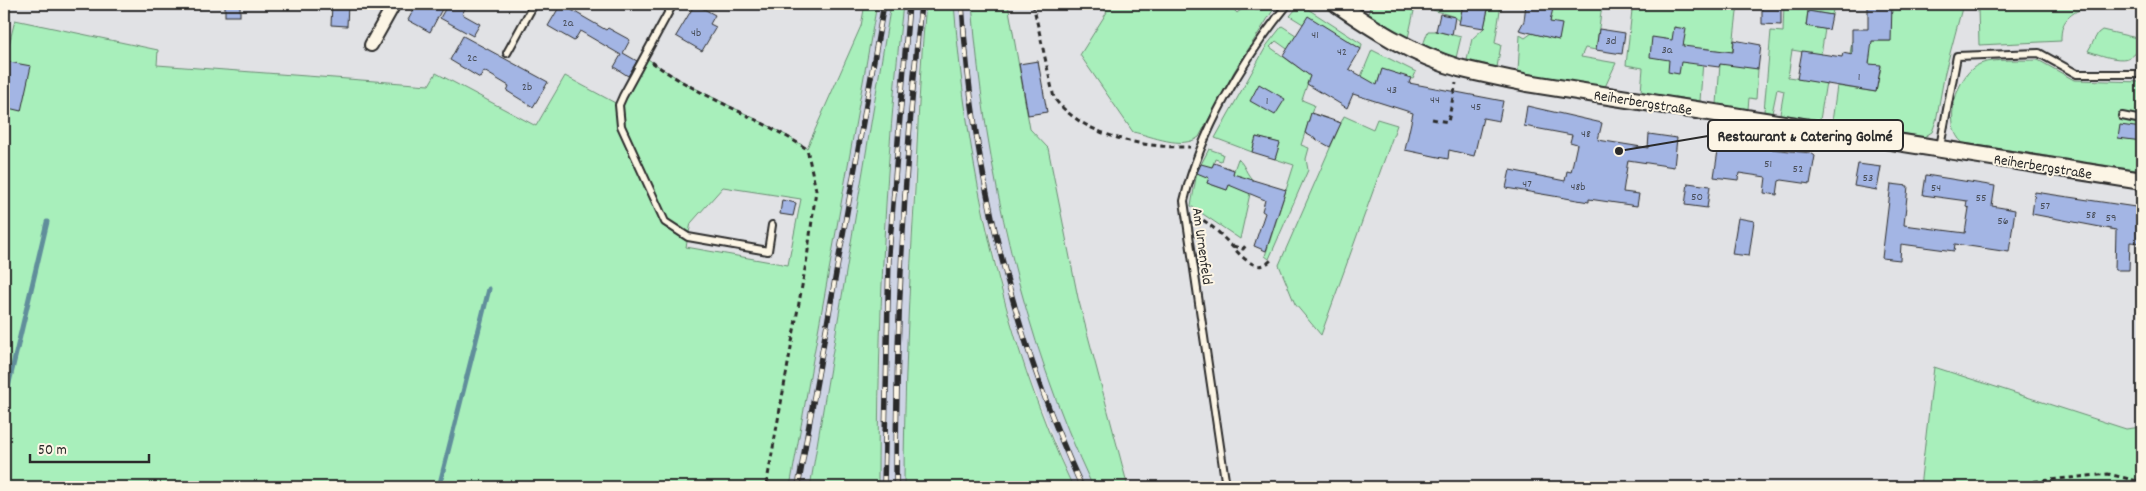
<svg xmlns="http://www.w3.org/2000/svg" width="2146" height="491" viewBox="0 0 2146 491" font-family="Dekko,sans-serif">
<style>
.built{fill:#ced4e5}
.green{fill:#a8efbb;stroke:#6a8d73;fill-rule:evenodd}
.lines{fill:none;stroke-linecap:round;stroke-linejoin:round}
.stream{stroke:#618e9b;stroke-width:5}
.building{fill:#a3b5e4;stroke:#2b2b2b}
.service-casing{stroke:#2b2b2b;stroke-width:10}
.minor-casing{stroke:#2b2b2b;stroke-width:16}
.tertiary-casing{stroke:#2b2b2b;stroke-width:20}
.path{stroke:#2b2b2b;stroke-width:3;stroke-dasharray:5 4;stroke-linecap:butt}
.service{stroke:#fcf5e5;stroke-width:6}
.minor{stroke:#fcf5e5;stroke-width:12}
.tertiary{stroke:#fcf5e5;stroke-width:16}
.rail-casing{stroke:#2b2b2b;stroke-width:5.5}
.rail{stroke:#fcf5e5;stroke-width:4;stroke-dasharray:11;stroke-linecap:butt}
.labels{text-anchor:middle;stroke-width:4;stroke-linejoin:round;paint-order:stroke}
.number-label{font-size:12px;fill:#494e59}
.street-label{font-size:15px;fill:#2b2b2b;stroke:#fcf5e5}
.leader{fill:none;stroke:#2b2b2b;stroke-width:2}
.callout-dot{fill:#2b2b2b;stroke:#fcf5e5;stroke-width:2}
.callout{fill:#fcf5e5;stroke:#2b2b2b;stroke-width:2}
.callout-label{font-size:16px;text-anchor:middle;font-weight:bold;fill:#2b2b2b}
</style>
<rect width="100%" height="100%" fill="#e1e2e5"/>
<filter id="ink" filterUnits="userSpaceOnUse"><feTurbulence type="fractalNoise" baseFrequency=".02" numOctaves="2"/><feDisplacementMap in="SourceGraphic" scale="10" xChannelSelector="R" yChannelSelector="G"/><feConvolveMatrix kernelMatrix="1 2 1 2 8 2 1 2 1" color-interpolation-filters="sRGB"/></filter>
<g filter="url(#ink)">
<!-- built -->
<g class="built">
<path d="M877 4H891L810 487H790Z"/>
<path d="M903 4H926L919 68 910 262 904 414V487H878L883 254 896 68Z"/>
<path d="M954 4H972L982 104 1005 231 1041 357 1093 487H1073L1071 483 1024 362 1005 299 974 168 964 107Z"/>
</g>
<!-- green -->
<g class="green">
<path d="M865 4H877L790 487H4V65L15 20 158 50 157 65 429 85 436 73 536 126 565 76 619 105 645 57C695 94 755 114 807 148L861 26ZM723 187 801 199 788 265 686 247 691 223Z"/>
<path d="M891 4H903C885 164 878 326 878 487H810Z"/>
<path d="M926 4H954C967 168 1002 337 1073 487H904C904 388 909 288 915 189 918 127 920 65 926 4Z"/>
<path d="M972 4H1008L1030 129 1048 148 1078 298 1128 487H1093C1022 336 985 170 972 4Z"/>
<path d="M1096 4H1228L1237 13 1248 4 1255 10 1268 9 1272 4H1277L1235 70 1199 137C1182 150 1152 136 1133 132L1080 55 1107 12Z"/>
<path d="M1300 4 1362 44 1361 49 1308 17 1303 24 1290 16Z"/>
<path d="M1362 4H1398L1397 6 1414 11 1408 38 1368 15 1370 7Z"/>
<path d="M1434 4H1469L1468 6 1462 5 1461 16 1467 17 1465 25 1455 17 1433 10Z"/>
<path d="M1489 4H1501L1495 43 1501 45 1497 67 1467 60 1472 39 1484 28Z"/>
<path d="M1526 4H1738L1731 63 1758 69 1756 99 1749 98 1748 109 1717 104 1721 51 1704 48 1700 101 1641 92 1643 68 1626 65 1632 10 1602 5 1596 50 1585 48 1581 57 1616 63 1605 87 1518 72 1520 35 1525 38 1532 33 1559 40 1550 22 1552 8Z"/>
<path d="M1784 4H1834L1832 15 1808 11 1806 26 1825 29 1821 55 1792 50 1788 77 1822 82 1830 56 1820 120 1780 114 1784 91 1777 89 1772 113 1764 111 1771 31 1783 32Z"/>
<path d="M1892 4H2092C2074 12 2060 17 2061 41L1979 45 1978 8H1962L1945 72 1936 121 1932 132 1924 137 1832 122 1837 86 1876 92 1881 66 1869 64V58L1850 54 1852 41H1890Z"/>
<path d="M1282 26 1322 52 1314 68 1276 41 1270 47 1310 76 1302 100 1314 105 1301 145 1309 148 1306 159 1308 170 1269 259 1265 256 1294 165 1275 159 1279 143 1256 137 1252 152 1215 138 1267 45Z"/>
<path d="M2102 30 2137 38 2140 42C2136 70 2105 56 2088 51L2098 33Z"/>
<path d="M1428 31H1436L1461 37 1456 58 1423 45Z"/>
<path d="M1372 50 1416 72 1413 79 1382 70 1372 100 1355 91Z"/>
<path d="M2038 60 2074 80 2142 82V171L1963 143C1941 127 1957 72 1980 64 1994 58 2022 61 2038 60Z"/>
<path d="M1344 116 1373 129 1377 119 1397 125 1321 335 1295 304 1279 265Z"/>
<path d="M1209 149 1223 154 1221 161 1215 159 1207 183 1227 190 1238 159C1245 165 1246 174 1253 180L1240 239 1191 206 1197 172Z"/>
<path d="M1934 367 2126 429 2142 427V487H1920Z"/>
</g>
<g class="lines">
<!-- stream -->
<g class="stream">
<path d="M4 404 47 222"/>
<path d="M439 487 489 289"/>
</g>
</g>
<!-- building -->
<g class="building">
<rect x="225" y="4" width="15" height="12"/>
<path d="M332 4H348L347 26 331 25Z"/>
<path d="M417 4H432L442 9 430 32 408 20Z"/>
<path d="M448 4H468L462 14 480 24 473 36 440 18Z"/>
<path d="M561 4 606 30 608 28 630 40 623 53 637 61 628 76 614 67 621 55 580 31 574 41 548 26Z"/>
<path d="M695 4 715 15 710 24 716 27 702 51 676 36Z"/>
<path d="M1469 4H1489L1484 28 1459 24 1463 5 1468 6Z"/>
<path d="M1526 4 1553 8 1550 22 1562 24 1559 40 1519 30 1524 21Z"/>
<path d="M1762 4H1781V25L1762 24Z"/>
<path d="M1868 4H1892L1891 41H1872L1869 64 1881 65 1876 92 1797 79 1802 51 1842 57 1843 53 1852 55V29H1868Z"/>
<path d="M1808 11 1832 15 1829 30 1806 26Z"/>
<path d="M1440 14 1455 17 1452 35 1436 31Z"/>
<path d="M1308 16 1361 49 1349 69 1377 85 1382 69 1411 78 1409 83 1503 101 1499 121 1483 118 1474 156 1449 150 1448 159 1405 150 1413 113 1353 94 1347 108 1307 84 1310 76 1283 56Z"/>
<path d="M1674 27 1686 29 1683 46 1733 52 1734 40 1761 45 1758 69 1720 64 1719 67 1681 62 1679 74 1668 72 1669 60 1650 57 1652 37 1672 40Z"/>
<path d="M1599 29 1625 33 1622 54 1596 50Z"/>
<path d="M463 36 548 82 533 107 507 91 509 86 484 71 480 78 450 60Z"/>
<path d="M1038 61 1047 112 1028 115 1019 64Z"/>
<path d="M9 62 31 66 21 111 4 107V87Z"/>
<path d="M1259 84 1285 99 1275 115 1250 101Z"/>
<path d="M1527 106 1602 123 1598 140 1648 148 1649 134 1677 138 1674 167 1628 160 1623 192 1639 194 1637 206 1589 199V202L1506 188 1510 170 1565 181 1567 171 1571 172 1577 144 1570 142 1572 135 1524 126Z"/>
<path d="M1311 113 1341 123 1330 147 1305 133Z"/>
<path d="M2120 125 2142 128V141L2118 138Z"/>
<path d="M1256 137 1280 143 1275 159 1252 152Z"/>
<path d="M1719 144 1811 153 1815 156 1810 184 1782 180 1779 181 1777 195 1764 193 1766 177 1739 173 1738 180 1714 177Z"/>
<path d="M1214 163 1234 170 1233 174 1286 190 1266 251 1254 246 1265 213 1262 211 1265 200 1229 185 1227 190 1207 183 1209 178 1197 173 1201 164 1212 167Z"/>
<path d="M1858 164 1881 167 1877 190 1854 186Z"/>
<path d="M1926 175 1995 186 1992 206 2015 210 2009 252 1955 244 1954 251 1901 244 1900 260 1882 258 1891 184 1908 186 1904 225 1965 233 1969 208 1966 207 1967 201 1923 195Z"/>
<path d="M1688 183 1710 186 1707 208 1685 205Z"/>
<path d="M2035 192 2142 208V243L2130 242 2129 270H2115L2116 230 2032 214Z"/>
<path d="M782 200 796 203 793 216 780 214Z"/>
<path d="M1738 218 1754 221 1749 256 1732 254Z"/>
</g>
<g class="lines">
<!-- service casing -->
<g class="service-casing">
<g id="service">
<path d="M673 4 623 96 619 105 621 126 665 222 688 237 768 251 772 225"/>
<path d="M507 53 534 4"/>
<path d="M2122 116 2142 120"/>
<path d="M1940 147 1957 56 2039 53 2077 74H2142"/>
<path d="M1226 487 1184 201C1200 132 1243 59 1288 4"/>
</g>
</g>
<!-- minor casing -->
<g class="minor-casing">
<path id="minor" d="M371 45 394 4"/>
</g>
<!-- tertiary casing -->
<g class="tertiary-casing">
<path id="tertiary" d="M1337 4C1375 30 1414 55 1459 68 1482 74 1505 78 1527 83L2142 181"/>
</g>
<!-- path -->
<g class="path">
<path d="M1033 4 1054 98C1084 137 1144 148 1190 147"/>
<path d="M652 62C699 97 757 116 807 149L816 190 807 258 766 487"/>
<path d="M1432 119 1448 122 1456 83"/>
<path d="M1196 215C1206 222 1216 229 1224 238 1235 248 1255 278 1271 260"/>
<path d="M1233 246 1243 249 1247 244"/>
<path d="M2029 487 2030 482 2108 474 2142 482"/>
</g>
<!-- service -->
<use href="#service" class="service"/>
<!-- minor -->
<use href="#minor" class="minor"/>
<!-- tertiary -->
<use href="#tertiary" class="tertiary"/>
<!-- rail casing -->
<g class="rail-casing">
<g id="rail">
<path d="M962 4C972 169 1013 337 1082 487"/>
<path d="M798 487 884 4"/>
<path d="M884 487 889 254 909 4"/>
<path d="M896 487C896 326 904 165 921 4"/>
</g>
</g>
<!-- rail -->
<use href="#rail" class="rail"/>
</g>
</g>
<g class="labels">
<!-- number labels -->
<g class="number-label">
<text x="568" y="26">2a</text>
<text x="696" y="36">4b</text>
<text x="1315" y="38">41</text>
<text x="1611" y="44">3d</text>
<text x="1667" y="53">3a</text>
<text x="1342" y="55">42</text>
<text x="472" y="61">2c</text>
<text x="1859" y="80">1</text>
<text x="527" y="90">2b</text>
<text x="1392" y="93">43</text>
<text x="1435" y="103">44</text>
<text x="1267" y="104">1</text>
<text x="1476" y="110">45</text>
<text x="1586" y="137">48</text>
<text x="1768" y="167">51</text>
<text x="1798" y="172">52</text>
<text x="1868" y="181">53</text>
<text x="1527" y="187">47</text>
<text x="1578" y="190">48b</text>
<text x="1936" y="191">54</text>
<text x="1697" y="200">50</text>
<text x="1981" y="201">55</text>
<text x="2045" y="209">57</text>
<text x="2091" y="218">58</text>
<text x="2111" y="221">59</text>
<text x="2003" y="224">56</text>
</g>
<!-- street labels -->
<g class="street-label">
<text transform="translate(1643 102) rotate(9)" y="5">Reiherbergstraße</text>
<text transform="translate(2043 166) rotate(9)" y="5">Reiherbergstraße</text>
<text transform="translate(1203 246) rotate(82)" y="5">Am Urnenfeld</text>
</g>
</g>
<!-- callouts -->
<path class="leader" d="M1619 151L1708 136"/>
<circle class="callout-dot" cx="1619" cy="151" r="5"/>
<rect class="callout" x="1708" y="120" width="195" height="31" rx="5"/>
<g class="callout-label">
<text x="1805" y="141">Restaurant &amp; Catering Golmé</text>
</g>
<!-- margin -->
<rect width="2146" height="491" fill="none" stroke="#fcf5e5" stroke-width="20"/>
<rect x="10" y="10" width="2126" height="471" fill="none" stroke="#2b2b2b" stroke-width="2" filter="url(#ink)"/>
<!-- scale -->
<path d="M30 454v8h119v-8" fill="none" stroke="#2b2b2b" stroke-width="2.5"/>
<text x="38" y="454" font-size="15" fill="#2b2b2b" stroke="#fcf5e5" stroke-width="4" paint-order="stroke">50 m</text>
</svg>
